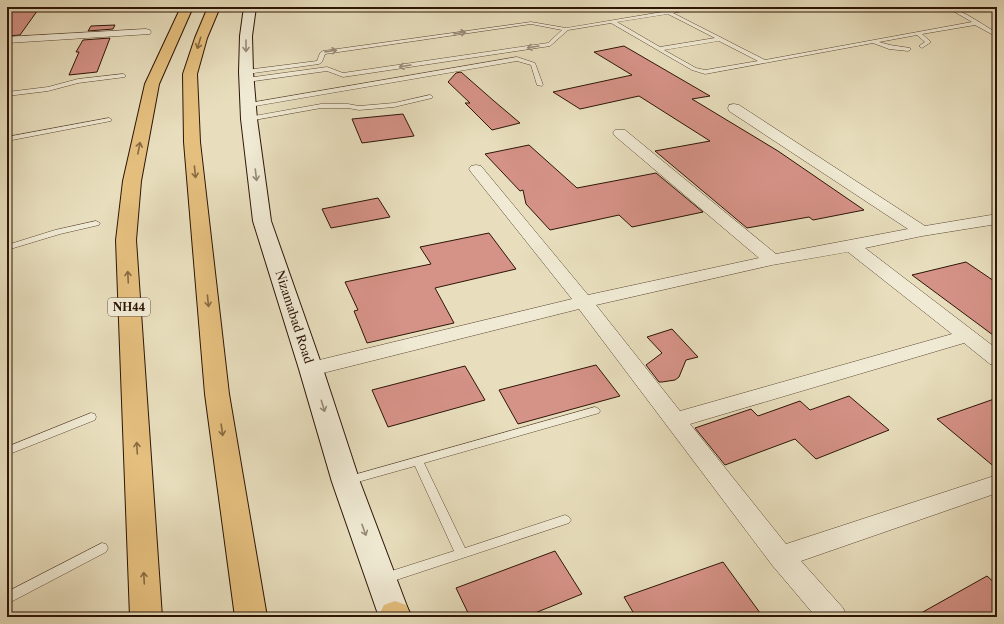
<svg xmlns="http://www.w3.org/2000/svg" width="1004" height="624" viewBox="0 0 1004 624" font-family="'Libre Caslon Text',serif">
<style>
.building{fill:#d59287;stroke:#2d1507}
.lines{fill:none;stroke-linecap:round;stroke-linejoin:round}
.service-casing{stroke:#5c4734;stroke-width:1}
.minor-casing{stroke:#5c4734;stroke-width:1}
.secondary-casing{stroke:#2d1507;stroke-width:2}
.trunk-casing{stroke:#2d1507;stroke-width:2}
.service{fill:#f0ead4;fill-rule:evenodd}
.minor{fill:#f0ead4;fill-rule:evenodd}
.secondary{fill:#f0ead4;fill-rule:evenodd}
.trunk{fill:#e4bf7e;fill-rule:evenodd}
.oneway{stroke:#988a78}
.oneway2{stroke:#886a42}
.labels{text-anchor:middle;stroke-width:3;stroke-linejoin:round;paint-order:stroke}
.shield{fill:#f0ead4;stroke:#685544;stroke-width:1}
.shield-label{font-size:11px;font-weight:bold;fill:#2d1507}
.street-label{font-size:12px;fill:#2d1507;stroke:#f0ead4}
</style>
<rect width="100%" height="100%" fill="#e8debd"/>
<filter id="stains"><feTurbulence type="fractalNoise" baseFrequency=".005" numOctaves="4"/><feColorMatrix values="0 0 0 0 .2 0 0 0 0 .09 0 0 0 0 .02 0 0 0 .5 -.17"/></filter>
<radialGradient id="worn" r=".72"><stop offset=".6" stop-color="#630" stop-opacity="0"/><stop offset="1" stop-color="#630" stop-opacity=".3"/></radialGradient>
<!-- building -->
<g class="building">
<path d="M7 7H40L20 35 7 36Z"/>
<path d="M115 25 113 29 88 31 91 26Z"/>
<path d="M110 38 97 72 69 75 79 52H76L83 40Z"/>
<path d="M624 46 710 96 692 99 778 151 864 210 813 220 809 217 747 228 655 151 710 141 639 96 580 109 553 92 632 75 594 52Z"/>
<path d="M461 72 494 101 520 123 492 130 465 103H470L448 82 456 73Z"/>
<path d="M403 114 414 136 362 143 352 119Z"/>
<path d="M529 145 577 188 656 173 703 212 632 227 619 215 550 230 526 204 523 190 520 191 485 154Z"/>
<path d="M378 198 390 217 331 228 322 209Z"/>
<path d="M489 233 516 269 435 288 454 323 367 343 354 311 358 310 345 282 431 264 420 247Z"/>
<path d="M966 262 997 283V338L912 275Z"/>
<path d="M672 329 698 357 686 360 679 377 675 380 662 382H659L646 365 662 353 647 337Z"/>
<path d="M596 365 620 396 518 424 499 390Z"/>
<path d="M465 366 485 400 388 427 372 390Z"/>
<path d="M849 396 889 430 816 459 795 439 725 465 695 428 751 409 758 416 800 401 810 410Z"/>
<path d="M997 398V469L937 419Z"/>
<path d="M555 551 582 594 525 617H470L456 588Z"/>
<path d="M723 562 763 617H636L624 597Z"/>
<path d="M987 576 997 585V617H914Z"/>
</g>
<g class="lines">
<!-- service casing -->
<g class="service-casing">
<g id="service">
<path d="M692 7H703L673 13 765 60 972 22 946 7C958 7 985 26 997 33V37L975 25 922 34 931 42 922 48 919 46 925 42 917 35 879 42 890 45 910 48V50L908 51 889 49 873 43 705 74 692 70 611 23 568 30 550 46 343 77 327 71 247 82 244 80 247 78 327 67 343 73 548 43 562 30 531 24 325 54 322 62 319 64 246 74 243 72 246 70 317 61 320 53 323 51 531 22 566 28ZM668 14 715 38 660 47 617 22ZM719 41 758 61 705 70 696 68 664 50Z"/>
<path d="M517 57 535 63 543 85 542 86 537 85 531 65 517 61 249 107 246 105 249 103Z"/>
<path d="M123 74 125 75V77L78 83 48 91 7 96V92L48 87 78 79Z"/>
<path d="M430 95 432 96V98L394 107 359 110 348 108H321L249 121 246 119 249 117 321 104H348L359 106 394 103Z"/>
<path d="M109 118 111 119V121L7 141V137Z"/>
<path d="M96 221 100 223 99 225 60 234 7 250V245L55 230Z"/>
<path d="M595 407 599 409 600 411 599 413 424 463 465 548 565 515 569 517 571 520 569 523 384 584 379 583 378 579 379 575 454 551 415 466 347 485 343 484 341 481 343 478Z"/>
<path d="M91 413 95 414 96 417 95 420 7 455V447Z"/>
<path d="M102 543 106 544 108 548 106 552 7 604V592Z"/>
</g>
</g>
<!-- minor casing -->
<g class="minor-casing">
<g id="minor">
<path d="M146 29 150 30 151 32 150 34 7 43V37Z"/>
<path d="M734 104 739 105 925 226 997 214V224L922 236 865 248 997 349V365L990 364 964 343 690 424 786 544 997 475V493L801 561 843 608 847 617H816L772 565 579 309 311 376 304 374 301 369 304 364 311 362 572 299 471 172 469 169 471 166 476 165 481 166 588 295 759 258 615 136 613 133 615 130H625L776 254 908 229 729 111 728 108 729 105ZM848 252 952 334 680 411 596 305 772 265Z"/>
</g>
</g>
<!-- secondary casing -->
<g class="secondary-casing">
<path id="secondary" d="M244 7H256L252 36 253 72 257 119 271 221 323 369 360 482 411 617H379L332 482 299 369 253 221 241 119 239 72 240 36Z"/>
</g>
<!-- trunk casing -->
<g class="trunk-casing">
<g id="trunk">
<path d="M181 7H193L159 84 141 181 136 240 162 617H130L116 240 123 181 145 84Z"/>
<path d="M208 7H220L207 38 197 74 200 142 229 394 267 617H235L205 394 184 142 183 74 195 38Z"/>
<path d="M395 601 406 605 411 615 410 617H378L384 605Z"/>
</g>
</g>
<!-- service -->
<use href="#service" class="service"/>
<!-- minor -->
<use href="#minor" class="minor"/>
<!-- secondary -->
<use href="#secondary" class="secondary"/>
<!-- trunk -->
<use href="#trunk" class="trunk"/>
</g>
<!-- one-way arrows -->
<defs><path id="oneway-shaft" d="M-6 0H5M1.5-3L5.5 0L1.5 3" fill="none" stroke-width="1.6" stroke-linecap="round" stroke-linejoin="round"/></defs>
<g class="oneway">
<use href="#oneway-shaft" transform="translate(460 33) rotate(-8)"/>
<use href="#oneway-shaft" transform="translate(246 46) rotate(90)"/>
<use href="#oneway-shaft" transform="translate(533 47) rotate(171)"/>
<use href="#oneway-shaft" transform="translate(331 51) rotate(-8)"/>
<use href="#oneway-shaft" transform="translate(405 66) rotate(171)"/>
<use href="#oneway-shaft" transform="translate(256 175) rotate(83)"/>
<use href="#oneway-shaft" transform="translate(323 406) rotate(73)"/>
<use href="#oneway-shaft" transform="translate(364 530) rotate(70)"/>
</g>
<g class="oneway2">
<use href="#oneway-shaft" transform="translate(199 43) rotate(107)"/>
<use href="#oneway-shaft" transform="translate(139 148) rotate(-79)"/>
<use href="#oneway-shaft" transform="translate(195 172) rotate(84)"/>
<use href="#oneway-shaft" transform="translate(128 277) rotate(-93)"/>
<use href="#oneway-shaft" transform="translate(208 301) rotate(84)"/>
<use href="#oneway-shaft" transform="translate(222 430) rotate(82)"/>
<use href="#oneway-shaft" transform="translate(137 448) rotate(-93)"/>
<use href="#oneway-shaft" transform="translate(144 578) rotate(-93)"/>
</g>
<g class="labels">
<!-- shield labels -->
<rect class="shield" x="108" y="298" width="42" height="18" rx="3"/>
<g class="shield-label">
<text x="129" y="311">NH44</text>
</g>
<!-- street labels -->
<g class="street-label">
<text transform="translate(294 317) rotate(72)" y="4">Nizamabad Road</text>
</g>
</g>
<!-- margin -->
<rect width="1004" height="624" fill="none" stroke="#e8debd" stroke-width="24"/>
<rect x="8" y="8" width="988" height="608" fill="none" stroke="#2d1507" stroke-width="2"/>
<rect x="12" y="12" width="980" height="600" fill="none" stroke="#2d1507"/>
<rect width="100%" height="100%" filter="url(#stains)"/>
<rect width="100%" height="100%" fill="url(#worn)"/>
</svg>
